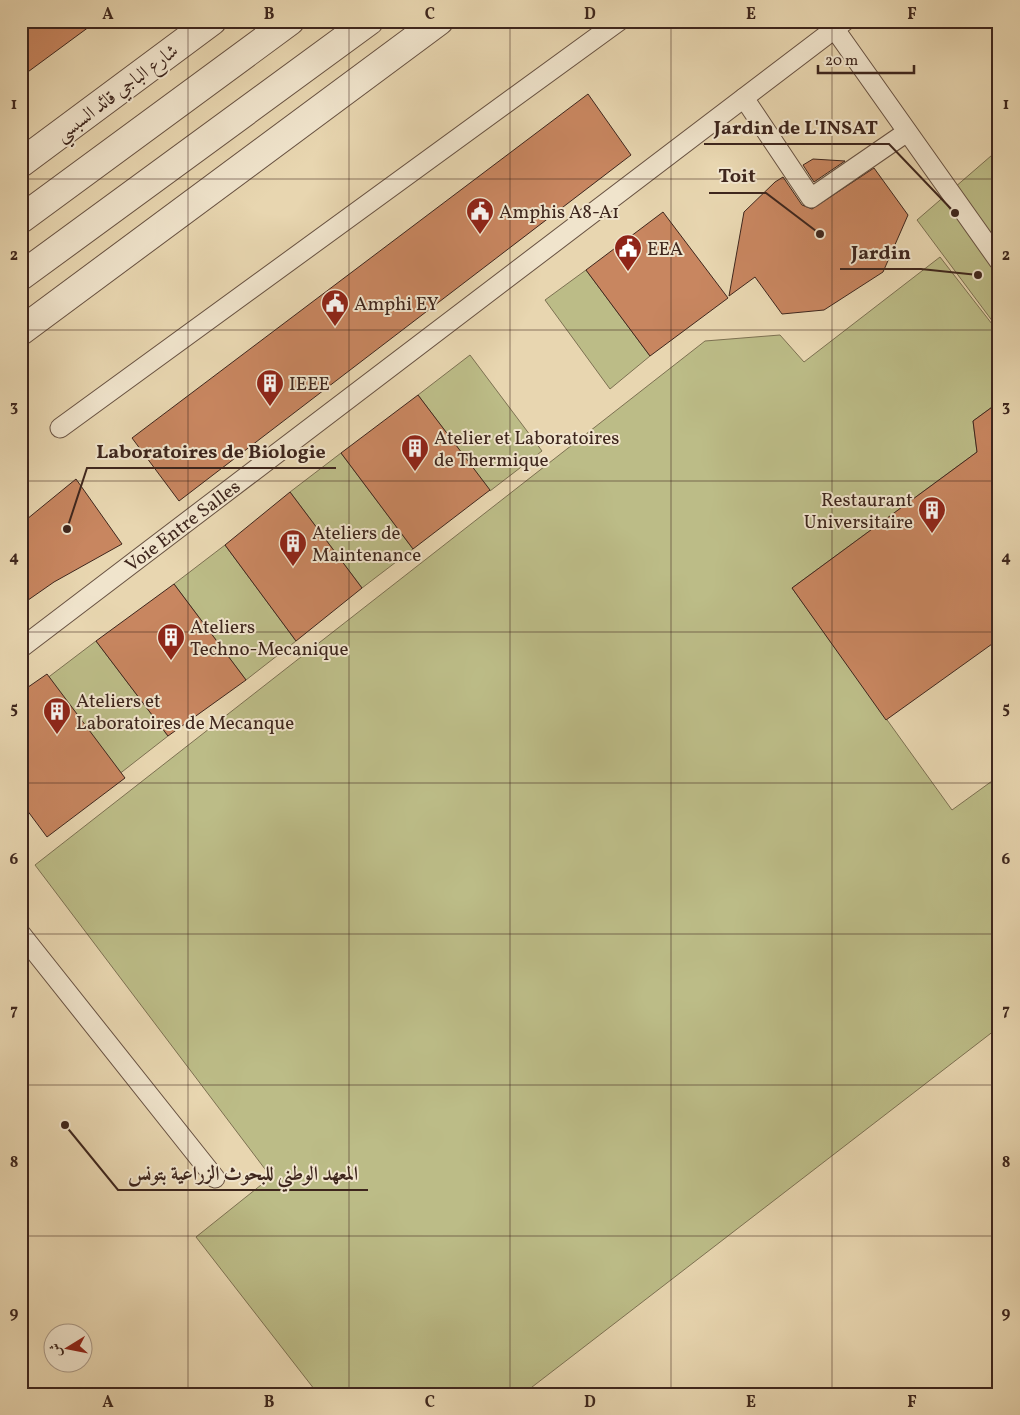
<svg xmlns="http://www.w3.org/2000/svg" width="1020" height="1415" viewBox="0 0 1020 1415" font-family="Vollkorn,Amiri,serif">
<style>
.green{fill:#bcbc87;stroke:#7d7152}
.building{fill:#c88660;stroke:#3e261d}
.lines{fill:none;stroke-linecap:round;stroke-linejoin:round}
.service-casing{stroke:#685242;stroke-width:21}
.minor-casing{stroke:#685242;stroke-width:30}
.tertiary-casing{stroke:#685242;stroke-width:30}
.service{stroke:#f0e4cc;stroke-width:19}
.minor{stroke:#f0e4cc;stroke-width:28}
.tertiary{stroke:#f0e4cc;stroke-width:28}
.grid{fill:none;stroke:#3e261d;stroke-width:1;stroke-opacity:0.55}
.labels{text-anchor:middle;stroke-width:4;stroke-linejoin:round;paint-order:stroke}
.street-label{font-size:19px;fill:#3e261d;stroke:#f0e4cc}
.poi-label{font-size:19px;fill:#3e261d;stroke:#f0e4cc;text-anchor:start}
.leader{fill:none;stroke:#3e261d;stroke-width:2}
.callout-dot{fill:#3e261d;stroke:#f0e4cc;stroke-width:2}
.callout-label{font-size:20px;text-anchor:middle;font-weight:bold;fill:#3e261d;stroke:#f0e4cc;stroke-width:4;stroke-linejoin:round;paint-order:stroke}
.neatline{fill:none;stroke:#3e261d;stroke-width:2}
.grid-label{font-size:16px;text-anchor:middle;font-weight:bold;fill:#3e261d}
</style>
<rect width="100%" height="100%" fill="#e8d6b0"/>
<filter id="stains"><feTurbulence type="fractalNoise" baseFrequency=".004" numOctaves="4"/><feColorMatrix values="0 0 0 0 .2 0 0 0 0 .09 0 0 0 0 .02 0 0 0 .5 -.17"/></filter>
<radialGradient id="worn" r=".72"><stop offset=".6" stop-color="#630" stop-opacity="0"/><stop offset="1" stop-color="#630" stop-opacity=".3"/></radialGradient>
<!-- green -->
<g class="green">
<path d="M999 149V330L917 220Z"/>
<path d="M940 257 999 333V402L973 421 977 452 792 588 952 810 999 776V1027L523 1394H318L196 1237 271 1177 35 865 705 341 780 335 804 362Z"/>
<path d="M586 270 650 356 610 389 545 300Z"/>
<path d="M470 355 542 451 490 491 418 395Z"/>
<path d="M341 453 413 549 362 588 290 492Z"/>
<path d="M225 545 296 641 246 680 174 584Z"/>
<path d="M96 641 168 736 118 775 46 679Z"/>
</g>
<!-- building -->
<g class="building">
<path d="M21 21H97L21 77Z"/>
<path d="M588 94 631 155 179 501 132 438Z"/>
<path d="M813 159 845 161 814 182 803 165Z"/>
<path d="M874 168 908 215 883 272 824 310 782 314 755 277 729 296 744 212 775 182 783 177 802 205 812 209Z"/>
<path d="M663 212 728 298 650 356 586 270Z"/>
<path d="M418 395 490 490 413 549 341 453Z"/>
<path d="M999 402V639L886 720 792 588 977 452 973 421Z"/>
<path d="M76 479 122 544 54 582 21 605V524Z"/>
<path d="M290 492 362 588 296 641 225 545Z"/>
<path d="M174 584 246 680 168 736 96 641Z"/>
<path d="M47 674 125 778 47 837 21 802V692Z"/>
</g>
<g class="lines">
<!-- service casing -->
<g class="service-casing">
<g id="service">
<path d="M829 21 999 261"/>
<path d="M744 98 811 198 907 132"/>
<path d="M60 428 619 21"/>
<path d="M21 648 845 21"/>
<path d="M21 934 215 1178"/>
</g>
</g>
<!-- minor casing -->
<g class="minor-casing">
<g id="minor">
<path d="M21 163 212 21"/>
<path d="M21 331 439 21"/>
</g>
</g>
<!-- tertiary casing -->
<g class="tertiary-casing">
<g id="tertiary">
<path d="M21 219 290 21"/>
<path d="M21 276 369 21"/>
</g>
</g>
<!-- service -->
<use href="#service" class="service"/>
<!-- minor -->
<use href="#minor" class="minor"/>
<!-- tertiary -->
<use href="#tertiary" class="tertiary"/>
</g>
<!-- grid -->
<path class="grid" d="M188 21V1394M349 21V1394M510 21V1394M671 21V1394M832 21V1394M21 179H999M21 330H999M21 481H999M21 632H999M21 783H999M21 934H999M21 1085H999M21 1236H999"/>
<!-- icons -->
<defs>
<g id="civic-pin" transform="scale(1.4375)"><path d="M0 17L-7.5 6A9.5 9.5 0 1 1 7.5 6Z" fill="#8f2418" stroke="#f0e4cc"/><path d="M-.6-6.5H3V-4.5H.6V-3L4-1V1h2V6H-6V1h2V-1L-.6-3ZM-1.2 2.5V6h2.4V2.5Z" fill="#fff"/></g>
<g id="building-pin" transform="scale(1.4375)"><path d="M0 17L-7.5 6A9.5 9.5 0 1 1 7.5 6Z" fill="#8f2418" stroke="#f0e4cc"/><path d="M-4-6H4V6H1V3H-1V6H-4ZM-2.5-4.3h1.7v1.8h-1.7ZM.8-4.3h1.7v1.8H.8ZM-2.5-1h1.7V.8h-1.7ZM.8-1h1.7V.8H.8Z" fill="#fff"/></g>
</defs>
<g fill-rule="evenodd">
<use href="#civic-pin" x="480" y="211"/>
<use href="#civic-pin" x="628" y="248"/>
<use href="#civic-pin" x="335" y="303"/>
<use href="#building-pin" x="270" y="383"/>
<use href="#building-pin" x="415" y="448"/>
<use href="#building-pin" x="932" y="510"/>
<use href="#building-pin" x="293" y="543"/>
<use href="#building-pin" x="171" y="637"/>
<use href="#building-pin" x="57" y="711"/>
</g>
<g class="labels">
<!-- street labels -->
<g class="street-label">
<text transform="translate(116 92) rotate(-37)" y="7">شارع الباجي قائد السبسي</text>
<text transform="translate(182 525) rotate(-37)" y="7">Voie Entre Salles</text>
</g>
<!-- poi labels -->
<g class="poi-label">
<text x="499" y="218">Amphis A8-A1</text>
<text x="647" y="255">EEA</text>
<text x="354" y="310">Amphi EY</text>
<text x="289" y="390">IEEE</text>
<text x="434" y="444">Atelier et Laboratoires<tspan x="434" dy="22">de Thermique</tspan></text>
<text x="913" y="506" text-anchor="end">Restaurant<tspan x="913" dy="22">Universitaire</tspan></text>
<text x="312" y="539">Ateliers de<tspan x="312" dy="22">Maintenance</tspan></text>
<text x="190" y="633">Ateliers<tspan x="190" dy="22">Techno-Mecanique</tspan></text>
<text x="76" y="707">Ateliers et<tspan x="76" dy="22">Laboratoires de Mecanque</tspan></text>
</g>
</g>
<!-- callouts -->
<path class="leader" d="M955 213L889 144H704M820 234L766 193H709M978 275L921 269H840M67 529L87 468H336M65 1125L118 1190H368"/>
<g class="callout-dot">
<circle cx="955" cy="213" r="5"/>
<circle cx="820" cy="234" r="5"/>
<circle cx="978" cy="275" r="5"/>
<circle cx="67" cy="529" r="5"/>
<circle cx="65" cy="1125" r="5"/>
</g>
<g class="callout-label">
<text x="796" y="134">Jardin de L'INSAT</text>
<text x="737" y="182">Toit</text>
<text x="881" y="259">Jardin</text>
<text x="211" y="458">Laboratoires de Biologie</text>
<text x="243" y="1180">المعهد الوطني للبحوث الزراعية بتونس</text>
</g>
<!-- margin -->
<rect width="1020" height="1415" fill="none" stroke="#e8d6b0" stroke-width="55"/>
<!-- north arrow -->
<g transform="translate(68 1348) rotate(260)"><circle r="24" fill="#f0e4cc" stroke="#a99886"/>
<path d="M0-4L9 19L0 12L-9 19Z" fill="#8f2418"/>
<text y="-8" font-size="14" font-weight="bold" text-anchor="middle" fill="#3e261d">ش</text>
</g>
<!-- scale -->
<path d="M818 65v8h96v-8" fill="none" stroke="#3e261d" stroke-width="2.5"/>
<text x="825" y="65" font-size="15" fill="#3e261d" stroke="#f0e4cc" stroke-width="4" paint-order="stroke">20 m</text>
<rect x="28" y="28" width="964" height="1360" class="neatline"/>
<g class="grid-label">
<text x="108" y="19">A</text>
<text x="269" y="19">B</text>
<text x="430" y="19">C</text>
<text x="590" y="19">D</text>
<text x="751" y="19">E</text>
<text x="912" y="19">F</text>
<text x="14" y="109">1</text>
<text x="1006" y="109">1</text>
<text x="14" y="260">2</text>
<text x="1006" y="260">2</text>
<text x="14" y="411">3</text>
<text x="1006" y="411">3</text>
<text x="14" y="562">4</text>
<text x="1006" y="562">4</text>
<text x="14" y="713">5</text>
<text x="1006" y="713">5</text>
<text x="14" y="864">6</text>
<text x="1006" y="864">6</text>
<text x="14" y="1015">7</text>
<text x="1006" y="1015">7</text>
<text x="14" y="1167">8</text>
<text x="1006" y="1167">8</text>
<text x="14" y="1318">9</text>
<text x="1006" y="1318">9</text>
<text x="108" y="1407">A</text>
<text x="269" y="1407">B</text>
<text x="430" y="1407">C</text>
<text x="590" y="1407">D</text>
<text x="751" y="1407">E</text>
<text x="912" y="1407">F</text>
</g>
<rect width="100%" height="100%" filter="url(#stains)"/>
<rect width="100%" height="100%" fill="url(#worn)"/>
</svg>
